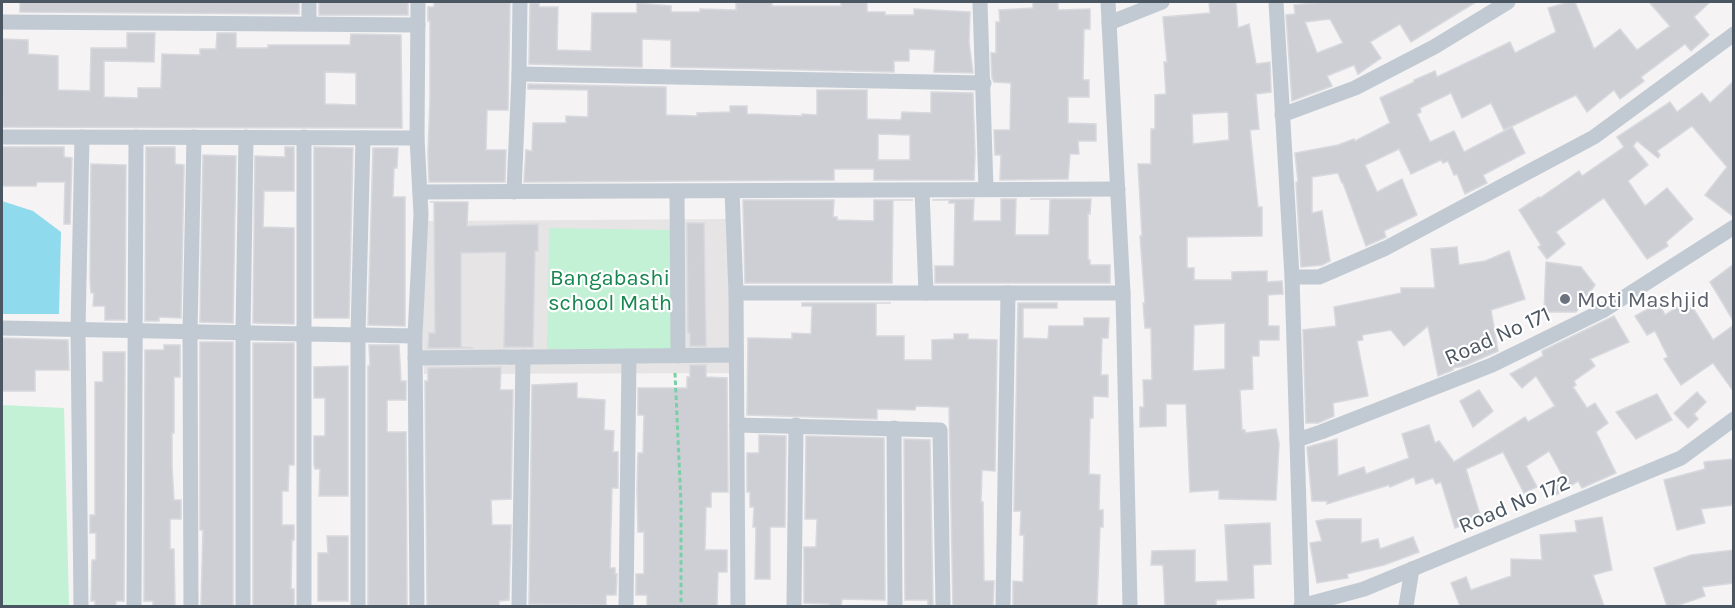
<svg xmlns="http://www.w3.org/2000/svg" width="1735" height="608" viewBox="0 0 1735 608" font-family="Karla,sans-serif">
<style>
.education{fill:#e6e4e5}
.green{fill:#c3f1d5}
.water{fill:#90daee}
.building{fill:#cdcfd5;stroke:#d7d9de;stroke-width:1.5;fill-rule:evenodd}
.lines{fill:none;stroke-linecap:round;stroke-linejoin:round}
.path{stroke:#7ad0a6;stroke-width:3;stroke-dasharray:4.5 3;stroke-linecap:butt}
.street{stroke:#c1cad2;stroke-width:15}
.worship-dot{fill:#6b7280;stroke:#fff;stroke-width:2}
.labels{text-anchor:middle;stroke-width:4.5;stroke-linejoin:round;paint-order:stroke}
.park-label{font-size:22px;fill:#17864f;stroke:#fff}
.worship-label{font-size:22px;fill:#5b616d;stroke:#fff;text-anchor:start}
.street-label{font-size:22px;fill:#4a5661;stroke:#fff}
</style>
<rect width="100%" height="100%" fill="#f5f3f3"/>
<!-- education -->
<path class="education" d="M727 219 731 373 424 374 420 221Z"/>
<!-- green -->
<g class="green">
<path d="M549 228 672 230 671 350 547 349Z"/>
<path d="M2 405 64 408 69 606H2Z"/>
</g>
<!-- water -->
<path class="water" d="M2 201 33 211 61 232 59 314H2Z"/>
<!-- building -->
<g class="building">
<path d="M20 2H299V14L20 12Z"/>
<rect x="319" y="2" width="89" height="13"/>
<path d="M434 2H510L508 110H487L486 150H506L505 182H429L428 153 430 98V21H428V7H434Z"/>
<path d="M759 2H772V6H841V2H867V12H885V15H914V9L970 12 969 42 973 73 934 72 935 50 909 49V61H894V72L671 67V40L642 39V67L529 64 530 3H539V7H558L557 50 591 51 592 13H637V3L671 6V12H700V9L736 10V3Z"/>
<path d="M1033 2H1058V10L1090 9V29H1084L1083 80H1089V97H1068V123L1096 124V141H1078L1079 154H1070L1068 179 1000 180 1001 155H995L994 130H1010L1011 83 994 82 992 78 991 53H996V22H1000L999 10 1033 8Z"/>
<path d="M1209 2H1236L1238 28 1249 24 1256 64 1270 62 1271 92 1256 94 1259 129 1250 130 1258 207H1262V236L1187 237V268H1194V280H1232V272L1267 271V282L1282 281 1283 294 1268 295V326H1279V340H1259V356H1252L1253 389 1240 390 1242 430H1245V433L1276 429 1279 443 1276 500 1219 499V490L1190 492 1186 404H1166V426L1140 427V407H1144L1143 380H1152L1151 328H1145L1143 303H1145L1140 236H1142L1138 164H1151V129H1155V95L1166 94 1164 62H1167L1163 17 1210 13ZM1228 112 1229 140 1193 144 1192 114ZM1225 323V369L1193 371 1194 325Z"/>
<path d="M1325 2H1476L1411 42 1400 24 1370 42 1381 58 1358 74 1354 65 1327 76 1332 86 1292 101 1286 15 1295 14 1294 5ZM1330 19 1343 43 1317 53 1305 22Z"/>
<path d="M1569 2H1575L1594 49 1620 29 1637 50 1670 26 1649 2H1710L1694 17 1709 35 1691 51 1685 44 1641 77 1644 81 1620 99 1614 90 1587 112 1576 95 1504 130 1491 103 1462 118 1451 93 1420 108 1421 112 1417 114 1430 142 1454 131 1464 152 1512 127 1525 153 1483 175 1487 183 1465 194 1457 174 1454 175 1448 161 1443 163 1441 160 1411 174 1399 149 1365 165 1377 192 1402 179 1417 215 1384 231 1386 237 1366 246 1343 183H1342L1338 173 1312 177V213L1322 211 1330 261 1322 265 1301 267 1296 182H1298L1295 153 1338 145 1354 139 1355 141 1390 123 1380 98 1414 82V80L1435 71 1437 77 1510 42 1515 53 1556 32 1548 8Z"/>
<path d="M127 33H155L154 62 104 61V97L138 98V88H161L162 54 200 55V49H216L217 33H236V48H268V45H350L351 34 401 35 402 128 3 127 2 39 28 40V54L58 56V90L90 91 91 48H127ZM325 72 356 73V105L325 104Z"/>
<path d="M1734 81V217L1705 195 1727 167 1692 126 1657 151 1660 155 1658 158 1637 141 1633 146 1648 165 1628 181 1645 206 1667 188 1693 219 1666 242 1668 246 1647 259 1604 198 1556 232 1565 244 1547 259 1538 247 1541 245 1519 210 1539 197 1540 198 1579 171 1582 176 1624 147 1617 137 1670 102 1677 112 1702 93 1710 103Z"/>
<path d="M528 84 666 87V115L697 116V113L730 112V106H747V114L802 116V114L817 115V90H867V119L901 120 902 112 931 113V92L973 93 975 154 974 180H874V169H834V180L524 182 526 150 532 151 533 123H566V116L588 117V90L528 89ZM878 134 910 135V160H878Z"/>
<path d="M2 147H64V157L72 158 70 224H64L65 182H37L36 186H2Z"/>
<path d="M146 147H175V164L184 165 181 318 159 317V321H145Z"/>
<path d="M285 147H294V191H264L263 227 294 228V324L253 323 255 156 285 157Z"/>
<path d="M314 147 353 148 349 318H314Z"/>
<path d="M373 148H398L397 168H394L393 197H405V326L368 325Z"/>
<path d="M203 155 236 156 233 323 200 322Z"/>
<path d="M91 164 126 165 125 320H105V306H93L94 293H91L90 279Z"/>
<path d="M974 199 973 221H1001V199H1016L1015 235H1049L1050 199H1030H1091L1090 214 1088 213V260H1090V265H1110V283H935V266H954L955 203H949V200H932Z"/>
<path d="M743 200H834L833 217H837V220L874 221V200H913H893L892 283H745Z"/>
<path d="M430 202H468L467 226 538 224V251H535L533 347H504L506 252 461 253V347L473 348H428L429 333H435L434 202Z"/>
<path d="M687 223H704L706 346H690V333H688Z"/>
<path d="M1457 247 1459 265 1485 261 1509 251 1525 299 1491 310 1498 351 1464 366 1453 368V370L1438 376 1428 326 1404 346 1391 330 1362 335 1363 340 1357 341 1368 396 1333 403 1334 416 1318 423H1306L1303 330 1336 326 1334 307 1401 293V288H1435L1431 249Z"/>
<path d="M1546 262 1581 267 1595 285 1576 312H1544Z"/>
<path d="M1734 264V322L1710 282Z"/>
<path d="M1688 300 1713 340 1734 325V392L1713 363 1681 385 1664 359 1668 357 1655 331 1647 335 1635 316 1659 303 1665 315Z"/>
<path d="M802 303H891H876V336H904V360H932V340L954 339V334H968V339L997 340 995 471 982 470 981 502H983L984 581H994L993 606H953L949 407 916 406 915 410 877 409V419L747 415 748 338 792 339V333L811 334 812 306H802Z"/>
<path d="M1018 303H1057V308H1023V338L1048 339 1049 326H1084V318H1109L1108 338H1102L1101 375H1108V397L1093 396V418H1090L1089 474 1100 475 1099 510H1103V527H1100L1097 606H1013V581L1023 582 1024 535H1020L1021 511H1014Z"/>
<path d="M1614 316 1629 342 1590 359 1595 366 1574 381 1576 385 1573 387 1587 408 1595 403 1608 423 1596 432 1616 473 1582 488 1578 481 1556 495 1548 484 1562 475 1549 451 1526 466 1537 487 1524 493 1503 452 1466 469 1481 518 1455 528 1441 482 1436 484 1433 478 1416 484 1414 477 1390 487 1389 485 1327 504V501H1312L1307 447 1337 439 1338 476 1364 467 1366 474 1409 458 1402 434 1429 425 1435 443 1439 441 1454 462 1525 417 1528 422 1555 406 1536 376 1522 388 1510 374 1543 356 1542 351Z"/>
<path d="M2 338 68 340 69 370H35V391H2Z"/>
<path d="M200 342H233V606H201L203 530H200Z"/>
<path d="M253 343H294V465H289L288 491H282V525H294V540H292L291 589H294V606H253Z"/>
<path d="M164 345H180V377H174V433H172V467L174 500H181V519H170V549H174L175 606H153V601H144L145 350H164Z"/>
<path d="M369 345H399L401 381H406V400H387V432H406L407 606H368V366H370Z"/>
<path d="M103 352H125L124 601H116V606H95V601H91L92 560H96V533H90V515H95V382H103Z"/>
<path d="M690 365H706V377L727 378 728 492H711V507H706L705 550H727V572H718L717 606H647V595H636V574H644V532H638L637 490 638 453H643L644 415H638V388H687V377H690Z"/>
<path d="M348 366V496H319L320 469H315L314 465V436H325V398H314V367Z"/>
<path d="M501 367 500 390H513L511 499 491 500 492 525H511L509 600 499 601V606H427L425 381H428V368Z"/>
<path d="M577 383V398L605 400 604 430 614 431 613 452H618V488H612L610 568H615V574H617L616 595H606V605L529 604 532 385Z"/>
<path d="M1479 390 1493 411 1473 427 1460 401Z"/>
<path d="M1697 392 1706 402 1694 414 1698 419 1688 428 1674 413Z"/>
<path d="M1657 394 1672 420 1636 439 1616 412Z"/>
<path d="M759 435 786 436 785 527H770V579H755L756 527H753L754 507H750V492H747V453H759Z"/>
<path d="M806 436 884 438 885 600 842 599 841 606H829V604L804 603V547H816L817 519H805Z"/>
<path d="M904 439 930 440 933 606H928V600H905Z"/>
<path d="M1733 459V505L1701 509 1705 523 1677 530 1664 480 1705 469 1704 462Z"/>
<path d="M1602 517 1612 570 1593 575 1604 606H1460L1451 583 1466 577 1471 590 1511 576V559L1542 560 1540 535 1577 532 1575 521Z"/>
<path d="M1327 519H1361V543L1378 539 1380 549 1413 537 1419 552 1384 565 1347 574 1348 578 1317 583 1310 543 1322 541 1316 521Z"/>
<path d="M1270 523 1271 564 1253 565 1254 598 1216 600V606H1165L1163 565H1151L1152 551 1195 550V582L1228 581 1225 525Z"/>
<path d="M327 536H348V601H318V553H328Z"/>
<path d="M1734 550V583L1702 587 1705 596 1676 606H1667L1654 568 1691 555Z"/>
</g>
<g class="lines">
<!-- path -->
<path class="path" d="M675 373 681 504V606"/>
<!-- street -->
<g class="street">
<path d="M980 2 986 189"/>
<path d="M1108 2 1123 293 1130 606"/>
<path d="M1276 2 1292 277 1302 606"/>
<path d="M309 17V2"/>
<path d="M2 22 418 25"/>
<path d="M1109 23 1162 2"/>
<path d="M519 74 984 83"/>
<path d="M1282 115 1355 88 1434 47 1508 2"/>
<path d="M2 137 417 138"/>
<path d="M304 137V606"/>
<path d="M922 190 926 293"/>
<path d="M677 191 678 356"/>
<path d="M732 191 736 293 738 606"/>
<path d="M420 192 1118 189"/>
<path d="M514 192 519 74 520 2"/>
<path d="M1292 277H1319L1386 248 1594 137 1734 34"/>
<path d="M736 293H1123"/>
<path d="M2 328 415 336"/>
<path d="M415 358 736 355"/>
<path d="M737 425 940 430 943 606"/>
<path d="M894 428 895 606"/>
<path d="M1297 440 1321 432 1492 365 1604 310 1734 227"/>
<path d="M81 606 78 329 82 137"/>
<path d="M134 606 136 137"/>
<path d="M191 606 190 331 194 137"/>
<path d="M243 606V332L246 137"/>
<path d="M358 606V335L363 138"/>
<path d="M417 606 415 336 421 214 417 138 418 2"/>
<path d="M519 606 523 357"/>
<path d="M626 606 629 356"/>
<path d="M794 606 796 425"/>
<path d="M1003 606 1008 293"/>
<path d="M1301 606 1364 589 1681 458 1734 419"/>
<path d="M1406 606 1412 569"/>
</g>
</g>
<!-- markers -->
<circle class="worship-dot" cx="1565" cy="299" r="6"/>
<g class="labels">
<!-- park labels -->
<g class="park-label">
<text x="610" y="285">Bangabashi<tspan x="610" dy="25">school Math</tspan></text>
</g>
<!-- worship labels -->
<g class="worship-label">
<text x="1577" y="307">Moti Mashjid</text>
</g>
<!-- street labels -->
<g class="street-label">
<text transform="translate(1497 335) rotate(-24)" y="8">Road No 171</text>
<text transform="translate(1514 503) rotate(-23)" y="8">Road No 172</text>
</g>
</g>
<!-- border -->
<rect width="1735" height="608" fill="none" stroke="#4a5661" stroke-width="6"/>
</svg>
